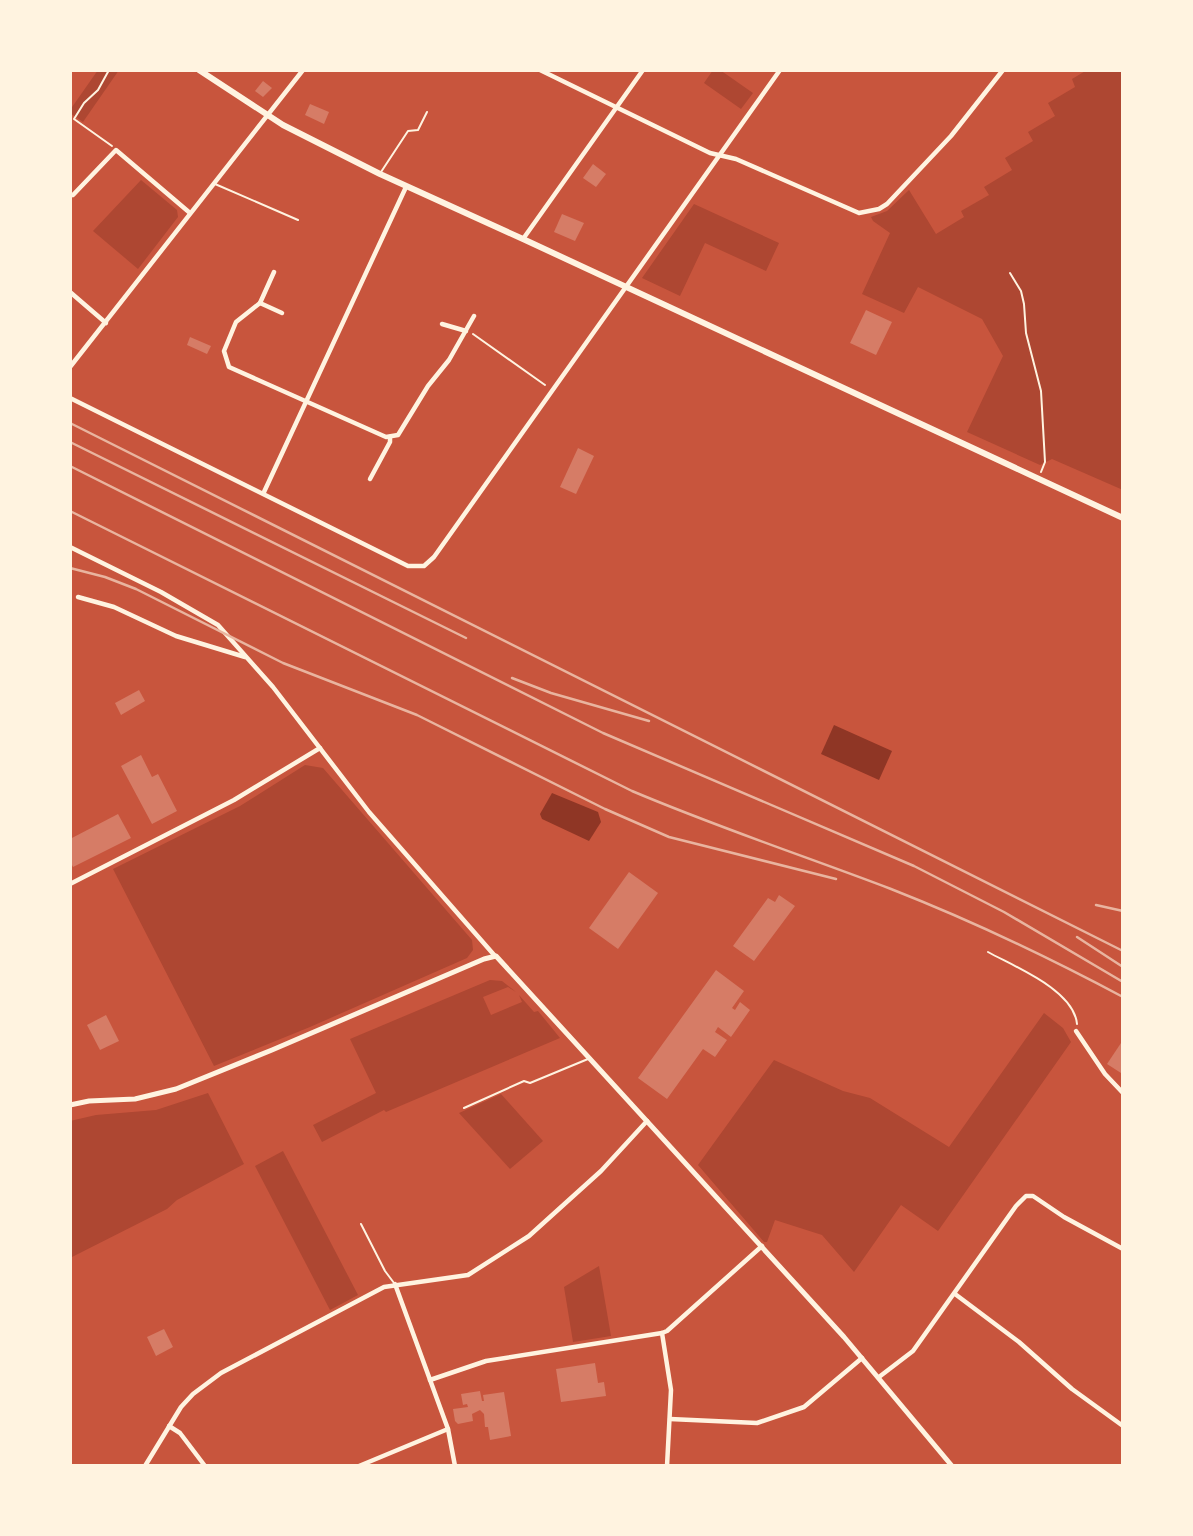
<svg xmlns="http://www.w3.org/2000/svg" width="1193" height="1536" viewBox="0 0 1193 1536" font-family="Cabin,sans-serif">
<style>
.green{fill:#ae4732}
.water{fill:#8f3625}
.building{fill:#d67c66}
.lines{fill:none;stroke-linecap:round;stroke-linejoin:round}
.path{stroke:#fff3e0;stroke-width:2}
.service{stroke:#fff3e0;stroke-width:2}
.minor{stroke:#fff3e0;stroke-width:4.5}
.tertiary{stroke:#fff3e0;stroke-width:5}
.primary{stroke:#fff3e0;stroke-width:6}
.rail{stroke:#e9b49f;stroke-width:2.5}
</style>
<rect width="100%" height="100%" fill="#c8553d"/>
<!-- green -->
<g class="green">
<path d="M98 70H119L83 122 70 113V110Z"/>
<path d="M713 70H720L753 93 741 109 704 83Z"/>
<path d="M1087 70H1123V490L1052 459 1040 465 967 432 1003 356 982 319 918 287 904 313 862 294 890 233 873 221 871 217 887 211 909 190 936 234 964 217 961 211 989 195 984 187 1012 170 1005 158 1033 141 1028 132 1055 116 1048 103 1075 87 1072 79Z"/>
<path d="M141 180 177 210 178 217 138 269 93 231Z"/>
<path d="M694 204 779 243 766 271 705 243 680 296 642 278Z"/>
<path d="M305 765 323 768 472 940 473 950 467 958 310 1027 214 1066 113 869 240 806Z"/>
<path d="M490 980 502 981 516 992 508 987 483 997 491 1015 522 1002 519 995 534 1012 538 1011 560 1038 386 1112 384 1110 322 1142 313 1125 376 1093 350 1039Z"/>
<path d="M1044 1013 1063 1028 1071 1042 938 1231 901 1205 854 1272 822 1235 775 1220 767 1242H764L698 1165 774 1060 843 1091 870 1098 949 1147Z"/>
<path d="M208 1093 244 1164 177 1200 167 1209 70 1258V1121L96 1115 156 1110Z"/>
<path d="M501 1094 543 1141 510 1169 459 1113Z"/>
<path d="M283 1151 358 1295 330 1310 255 1166Z"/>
<path d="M599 1266 611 1336 573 1342 564 1287Z"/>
</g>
<!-- water -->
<g class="water">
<path d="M834 725 892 751 879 780 821 754Z"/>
<path d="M552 793 598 812 601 822 589 841 542 819 540 814Z"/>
</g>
<!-- building -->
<g class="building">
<path d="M263 81 272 88 263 97 255 91Z"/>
<path d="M310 104 329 112 324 124 305 115Z"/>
<path d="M593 164 606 174 596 187 583 178Z"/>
<path d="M562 214 584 223 575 241 554 232Z"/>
<path d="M866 310 892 322 876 355 850 343Z"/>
<path d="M190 337 211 346 207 354 187 345Z"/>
<path d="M578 448 594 456 576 494 560 487Z"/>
<path d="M139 690 145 701 121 715 115 703Z"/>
<path d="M141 755 152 777 158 774 177 811 152 824 121 766Z"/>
<path d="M118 814 131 838 73 867 70 861V839Z"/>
<path d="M629 872 658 893 618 949 589 928Z"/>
<path d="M779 895 795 906 754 961 733 946 768 898 775 902Z"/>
<path d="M716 970 744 991 732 1008 735 1010 740 1002 750 1010 731 1037 718 1027 715 1032 727 1040 715 1057 703 1049 667 1099 638 1078Z"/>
<path d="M106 1015 119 1041 100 1050 87 1025Z"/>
<path d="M1123 1040V1070L1121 1073 1107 1064Z"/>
<path d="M164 1329 173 1347 156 1356 147 1337Z"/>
<path d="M595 1363 598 1383 604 1382 606 1396 561 1402 556 1369Z"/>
<path d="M480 1391 482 1401H484L483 1395 504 1392 511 1436 490 1440 488 1427H485L484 1414 480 1410 472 1414 473 1421 458 1424 455 1421 453 1409 468 1407 467 1404 463 1405 461 1394Z"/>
</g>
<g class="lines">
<!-- path -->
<g class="path">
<path d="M109 70 98 90 84 103 74 119 112 146"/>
<path d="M1010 273 1021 291 1024 304 1026 333 1041 391 1045 462 1041 472"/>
<path d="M473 334 545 385"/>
<path d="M988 952C1015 967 1074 990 1077 1024"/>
</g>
<!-- service -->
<g class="service">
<path d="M381 172 408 131 418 130 427 112"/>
<path d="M215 184 298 220"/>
<path d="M464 1108 524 1081 530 1083 588 1059"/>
<path d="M361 1224 385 1271 394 1283"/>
</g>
<!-- minor -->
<g class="minor">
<path d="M540 70 710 153 736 159 859 213 879 209 887 204 951 136 1003 70"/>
<path d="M73 195 116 150 190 213"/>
<path d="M523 239 643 70"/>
<path d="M274 272 260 303 236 322 224 351 229 367 386 437 398 435 428 386 449 360 474 316"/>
<path d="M70 292 106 323"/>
<path d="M260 303 282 313"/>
<path d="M442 324 466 331"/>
<path d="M70 367 303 70"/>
<path d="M70 398 408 566H424L434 557 780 70"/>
<path d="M370 479 390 442V437"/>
<path d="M264 492 406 187"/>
<path d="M70 547 161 592 218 625 273 687 369 812 495 956"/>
<path d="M78 597 114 607 176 636 245 657"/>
<path d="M70 884 234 800 320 748"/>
<path d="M1076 1031 1105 1074 1123 1093"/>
<path d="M395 1284 448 1429 455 1466"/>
<path d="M955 1294 1019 1342 1072 1389 1123 1426"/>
<path d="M662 1333 671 1390 667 1466"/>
<path d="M879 1377 913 1351 1016 1206 1026 1196H1033L1064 1217 1123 1249"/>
<path d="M430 1380 486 1361 662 1333 667 1331 762 1246"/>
<path d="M670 1419 757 1423 804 1407 862 1358"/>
<path d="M169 1426 180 1433 205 1466"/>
<path d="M145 1466 181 1407 193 1394 221 1373 384 1287 468 1275 529 1236 601 1171 647 1121"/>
<path d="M359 1466 448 1429"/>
<path d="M1122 1466 1123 1465"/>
</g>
<!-- tertiary -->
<path class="tertiary" d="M70 1105 89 1101 135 1099 176 1089 272 1050 484 959 496 956 844 1337 952 1466"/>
<!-- primary -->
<path class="primary" d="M199 70 283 125 380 174 523 239 1123 518"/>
<!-- rail -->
<g class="rail">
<path d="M70 423 1123 951"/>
<path d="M70 442 466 638"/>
<path d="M70 466 603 733 914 866 1004 912 1123 982"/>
<path d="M70 511 632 791C717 827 804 856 891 889 970 920 1048 957 1123 997"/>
<path d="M70 568 105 577 136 589 283 663 417 715 605 809 669 837 836 879"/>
<path d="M512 678 551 693 649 721"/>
<path d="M1096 905 1123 911"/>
<path d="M1077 937 1123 967"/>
</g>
</g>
<!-- border -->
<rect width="1193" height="1536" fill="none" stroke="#fff3e0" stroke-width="144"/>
</svg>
